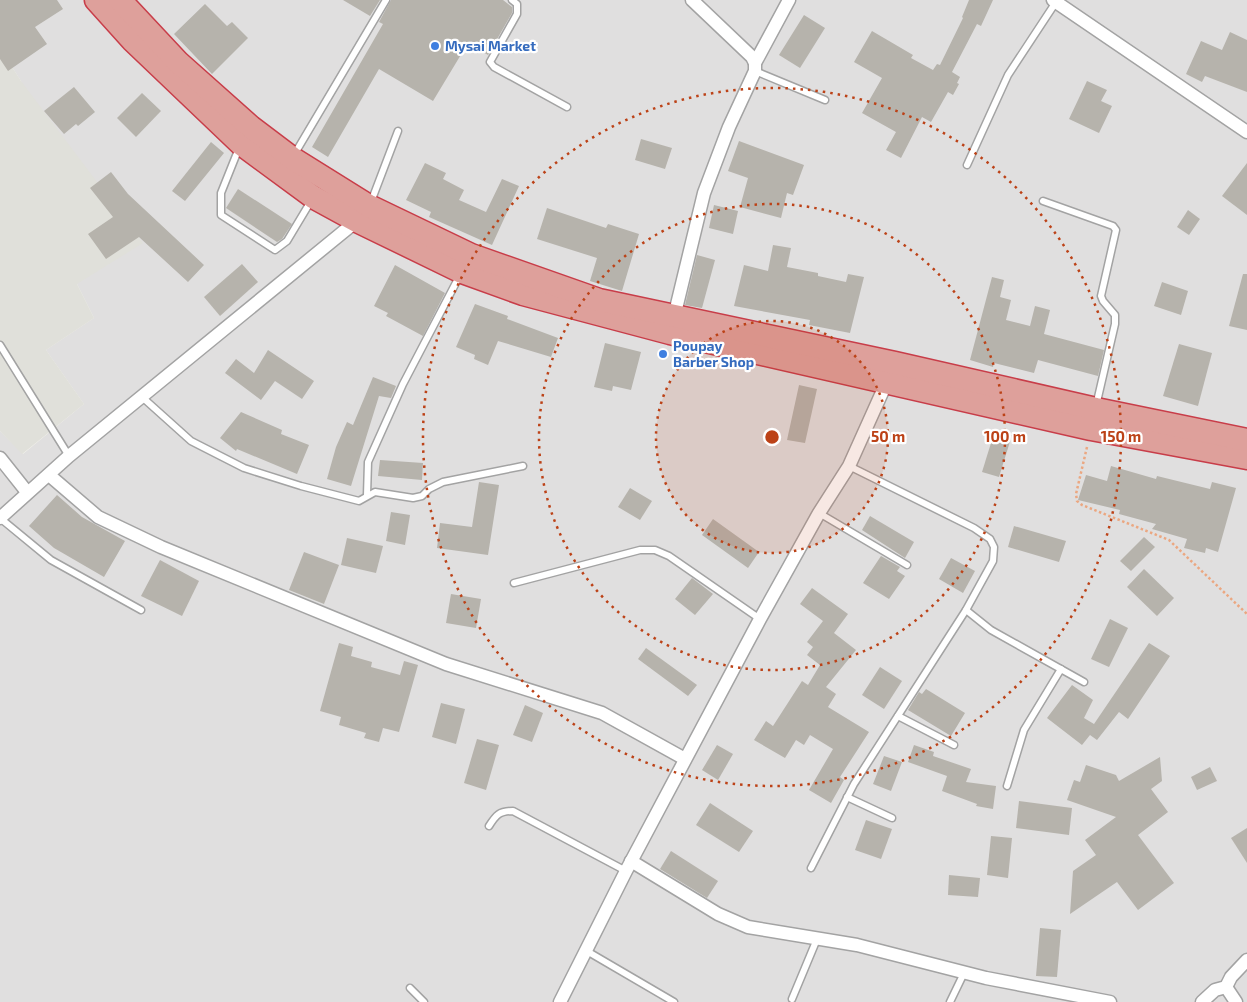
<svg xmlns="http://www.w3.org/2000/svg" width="1247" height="1002" viewBox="0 0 1247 1002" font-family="'Exo 2',sans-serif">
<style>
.residential{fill:#e0dfdf}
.airport{fill:#e0e0da}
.building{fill:#b6b3ac}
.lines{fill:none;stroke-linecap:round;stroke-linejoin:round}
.lane-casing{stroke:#a3a3a3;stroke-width:9}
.street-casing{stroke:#a3a3a3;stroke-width:15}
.highway-casing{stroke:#c83d49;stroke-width:25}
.path{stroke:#eba781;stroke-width:2.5;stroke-dasharray:2.5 2.5;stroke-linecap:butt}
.lane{stroke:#fff;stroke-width:6}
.street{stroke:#fff;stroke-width:12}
.highway{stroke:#dea09b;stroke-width:22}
.ring{fill:none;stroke:#bc4217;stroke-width:2.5;stroke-dasharray:2.5 5}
.shop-dot{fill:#3f7fe0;stroke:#fff;stroke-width:2}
.labels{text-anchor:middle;stroke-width:4.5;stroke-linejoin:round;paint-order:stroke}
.shop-label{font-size:14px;font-weight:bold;fill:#366cbe;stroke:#fff;text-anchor:start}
.centre{fill:#bc4217;stroke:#fff;stroke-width:2.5}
.ring-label{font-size:15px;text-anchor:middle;font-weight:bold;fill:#bc4217;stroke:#fff;stroke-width:4.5;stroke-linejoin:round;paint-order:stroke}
</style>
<rect width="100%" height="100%" fill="#f1f0ea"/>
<!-- residential -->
<path class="residential" d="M0 0H1247V1002H0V431L23 454 84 404 46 350 94 318 77 284 21 81 0 48Z"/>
<!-- airport -->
<path class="airport" d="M0 48 21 81 143 243 77 284 94 318 46 350 84 404 22 454 0 431Z"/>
<!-- building -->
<g class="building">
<path d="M0 0H57L63 9 35 27 47 44 8 71 0 59Z"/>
<path d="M343 0H380L370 16Z"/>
<path d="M391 0H503L512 7V13L488 55 468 43 433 101 379 69 328 157 312 147 383 24 379 22Z"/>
<path d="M969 0H993L981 26 977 24 952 72 960 77 957 83 959 84 953 95 948 92 931 122 922 117 901 158 886 150 896 132 862 113 882 78 854 62 872 31 913 55 911 58 933 70 937 64 940 65 963 18 962 17Z"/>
<path d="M205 4 227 26 232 22 248 38 212 74 174 34Z"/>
<path d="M804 15 825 28 800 68 779 55Z"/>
<path d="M1230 32 1247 40V92L1205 76 1202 82 1186 74 1201 41 1222 50Z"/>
<path d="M1087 81 1107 90 1101 101 1112 106 1099 133 1069 119Z"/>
<path d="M74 87 95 112 78 126 76 124 64 134 44 111Z"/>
<path d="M142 93 161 111 136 137 117 118Z"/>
<path d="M641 139 672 148 665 169 635 160Z"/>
<path d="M739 141 804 165 793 195 787 193 781 218 740 207 748 178 728 171Z"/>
<path d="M211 142 224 153 185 201 172 191Z"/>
<path d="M425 163 446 173 443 179 464 190 459 200 486 212 502 179 519 186 492 245 429 217 431 212 406 200Z"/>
<path d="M1247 163V215L1222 196Z"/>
<path d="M111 172 128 194 204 265 188 282 139 237 106 259 88 234 113 217 90 188Z"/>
<path d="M238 189 292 224 282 239 277 242 226 208Z"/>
<path d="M714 205 738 211 733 234 709 228Z"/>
<path d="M547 208 606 228 608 224 639 234 622 291 590 281 597 258 537 239Z"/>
<path d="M1188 210 1200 219 1189 235 1177 227Z"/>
<path d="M773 245 791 248 787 267 818 273V276L846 282 848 274 864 277 850 333 809 325 810 320 734 306 744 265 768 271Z"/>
<path d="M697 255 715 260 702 308 685 305Z"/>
<path d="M242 264 258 282 220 316 204 297Z"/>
<path d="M395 265 445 293 423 336 386 316 388 313 374 306Z"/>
<path d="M1243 274H1247V330L1229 326Z"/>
<path d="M992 277 1004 280 1000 297 1011 300 1006 320 1030 326 1035 306 1050 310 1044 334 1104 350 1098 376 1038 360 1034 373 994 363 993 367 970 360Z"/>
<path d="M1162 282 1188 291 1181 315 1154 306Z"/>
<path d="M475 304 508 316 507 319 558 338 551 357 498 341 488 365 474 359 475 355 456 347Z"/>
<path d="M605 343 641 352 631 390 613 386 612 391 594 387Z"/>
<path d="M1179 344 1212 353 1198 406 1163 396Z"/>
<path d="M268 350 314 381 302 399 275 381 261 400 225 373 236 359 254 373Z"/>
<path d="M373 377 396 386 391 398 379 396 351 486 327 479 336 447 347 422 353 425Z"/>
<path d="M799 385 817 389 805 443 787 440Z"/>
<path d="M241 412 282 430 281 434 309 445 297 474 237 449 236 451 220 438Z"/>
<path d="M995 430 1012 435 999 477 982 472Z"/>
<path d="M380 460 423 463 422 480 378 476Z"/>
<path d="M1111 466 1156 479 1157 476 1210 489 1212 482 1236 488 1218 552 1206 548 1205 553 1184 548 1187 539 1152 529 1156 524 1119 514 1120 510 1078 500 1086 475 1107 481Z"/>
<path d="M479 482 499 485 488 555 437 548 440 523 472 527Z"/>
<path d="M630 488 652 501 640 520 618 507Z"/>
<path d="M57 495 82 517 125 541 104 577 54 548 29 526Z"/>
<path d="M391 512 410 515 405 545 386 541Z"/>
<path d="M870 516 914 542 905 558 862 530Z"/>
<path d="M713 519 759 552 748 568 702 535Z"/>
<path d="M1014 526 1066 541 1059 562 1008 547Z"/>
<path d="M1144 537 1155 547 1131 571 1120 561Z"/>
<path d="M347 538 383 546 376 573 341 565Z"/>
<path d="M304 552 339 565 324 604 289 590Z"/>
<path d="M881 556 900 567 897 571 905 576 889 599 863 583Z"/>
<path d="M951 558 975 571 963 593 939 579Z"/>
<path d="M160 560 199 581 182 616 141 596Z"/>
<path d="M1144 569 1174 598 1157 616 1127 587Z"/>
<path d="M692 578 713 594 695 615 675 599Z"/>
<path d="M812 588 848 614 834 633 856 650 826 687 836 694 828 707 869 732 840 777 844 780 831 803 809 790 833 749 810 735 804 745 796 740 785 758 754 740 766 721 773 726 802 681 808 685 820 665 807 655 813 647 807 642 823 621 800 604Z"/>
<path d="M451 594 481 599 476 628 446 623Z"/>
<path d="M1110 619 1128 628 1109 667 1091 659Z"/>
<path d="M339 643 353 647 351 656 372 662 371 667 400 675 404 661 418 665 399 732 383 728 379 742 364 738 366 733 339 725 341 717 320 711Z"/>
<path d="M1149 643 1170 656 1128 719 1119 712 1097 740 1090 735 1082 745 1047 718 1072 685 1093 700 1084 718 1094 724Z"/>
<path d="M646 648 697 685 688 696 638 659Z"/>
<path d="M880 667 902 681 884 709 862 695Z"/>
<path d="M926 689 965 713 951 736 908 710 919 692 922 694Z"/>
<path d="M441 703 465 709 456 744 432 737Z"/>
<path d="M525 705 543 713 532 742 513 735Z"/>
<path d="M477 739 499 745 486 790 464 783Z"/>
<path d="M717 745 733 754 718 780 702 770Z"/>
<path d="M914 745 934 752 933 756 971 769 966 782 996 786 993 809 976 806 977 804 942 791 947 776 908 762Z"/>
<path d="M884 756 902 762 891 791 873 784Z"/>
<path d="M1160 757 1162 781 1151 789 1168 812 1138 835 1174 883 1138 910 1117 882 1070 914 1073 871 1096 855 1085 840 1116 817 1067 800 1074 780 1080 782 1086 765 1116 775 1119 781Z"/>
<path d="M1210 767 1217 781 1197 790 1191 777Z"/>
<path d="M1019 801 1072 808 1069 835 1016 828Z"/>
<path d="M710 803 753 831 739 852 696 825Z"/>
<path d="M866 820 892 829 881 859 855 850Z"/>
<path d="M1247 828V863L1231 838Z"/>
<path d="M991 836 1012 838 1008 878 987 875Z"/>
<path d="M671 851 718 881 707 898 660 869Z"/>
<path d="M949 875 980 878 978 897 948 895Z"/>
<path d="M1040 928 1061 930 1057 977 1036 976Z"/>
</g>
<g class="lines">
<!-- lane casing -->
<g class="lane-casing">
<g id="lane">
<path d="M512 0 517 4V14L490 62 494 67 567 107"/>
<path d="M755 71 825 100"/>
<path d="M239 148 221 193V215L275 250 287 241 311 201"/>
<path d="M294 155 386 0"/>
<path d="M967 165 1008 75 1056 2"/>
<path d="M1043 201 1113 226 1116 230 1101 296 1103 301 1115 315V324L1096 406"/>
<path d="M371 202 398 131"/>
<path d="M0 345 69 456"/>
<path d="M142 397 191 441 244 468 301 486 359 501 375 492 413 498 422 496 429 489 443 482 523 466"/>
<path d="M367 495 368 462 403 384 460 275"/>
<path d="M819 513 907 565"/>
<path d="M0 518 51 560 141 610"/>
<path d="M514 583 640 550H655L669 556 760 619"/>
<path d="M966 610 991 630 1084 682"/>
<path d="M898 716 954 745"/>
<path d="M1007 786 1024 730 1061 669"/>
<path d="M847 797 892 818"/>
<path d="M489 826C496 815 499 811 513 811L626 871"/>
<path d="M811 868 854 784 966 610 993 561 994 547 990 539 974 528 849 466"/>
<path d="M585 950 674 1002"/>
<path d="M410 988 424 1002"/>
<path d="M792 999 817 939"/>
<path d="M950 1002 964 973"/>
</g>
</g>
<!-- street casing -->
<g class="street-casing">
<g id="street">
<path d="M692 0 752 57 755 63"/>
<path d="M1053 0 1247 132"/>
<path d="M674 317 704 193 729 127 755 71V63L789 0"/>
<path d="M0 458 27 492"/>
<path d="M49 475 98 517 161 547 446 664 602 713 685 759"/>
<path d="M0 518 69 456 359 219"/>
<path d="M631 861 718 914 748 927 857 945 986 978 1110 1002"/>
<path d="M1226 987 1236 1002"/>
<path d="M560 1002 626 871 760 619 819 513 849 466 889 377"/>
<path d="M1202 1002 1215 990 1226 987 1231 977 1247 960"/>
</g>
</g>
<!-- highway casing -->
<g class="highway-casing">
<g id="highway">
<path d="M96 0 132 40 241 144 313 197 357 221 462 272 523 294 670 333 1091 429 1247 458"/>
<path d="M120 0 178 62 251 127 292 158 369 206 471 255 599 300 895 363 1096 409 1247 440"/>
</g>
</g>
<!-- path -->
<path class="path" d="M1087 447 1076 494 1077 501 1082 505 1169 540 1247 614"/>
<!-- lane -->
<use href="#lane" class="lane"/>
<!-- street -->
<use href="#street" class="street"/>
<!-- highway -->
<use href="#highway" class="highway"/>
</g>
<!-- distance rings -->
<circle cx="772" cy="437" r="116" fill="#bc4217" fill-opacity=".12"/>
<g class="ring">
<circle cx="772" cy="437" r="116"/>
<circle cx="772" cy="437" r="233"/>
<circle cx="772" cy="437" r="349"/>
</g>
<!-- markers -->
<g class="shop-dot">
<circle cx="435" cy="46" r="5"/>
<circle cx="663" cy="354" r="5"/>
</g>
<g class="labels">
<!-- shop labels -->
<g class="shop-label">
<text x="445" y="51">Mysai Market</text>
<text x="673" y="351">Poupay<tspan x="673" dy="16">Barber Shop</tspan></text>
</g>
</g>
<circle cx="772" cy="437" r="8" class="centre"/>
<g class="ring-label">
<text x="888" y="442">50 m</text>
<text x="1005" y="442">100 m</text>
<text x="1121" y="442">150 m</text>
</g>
</svg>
